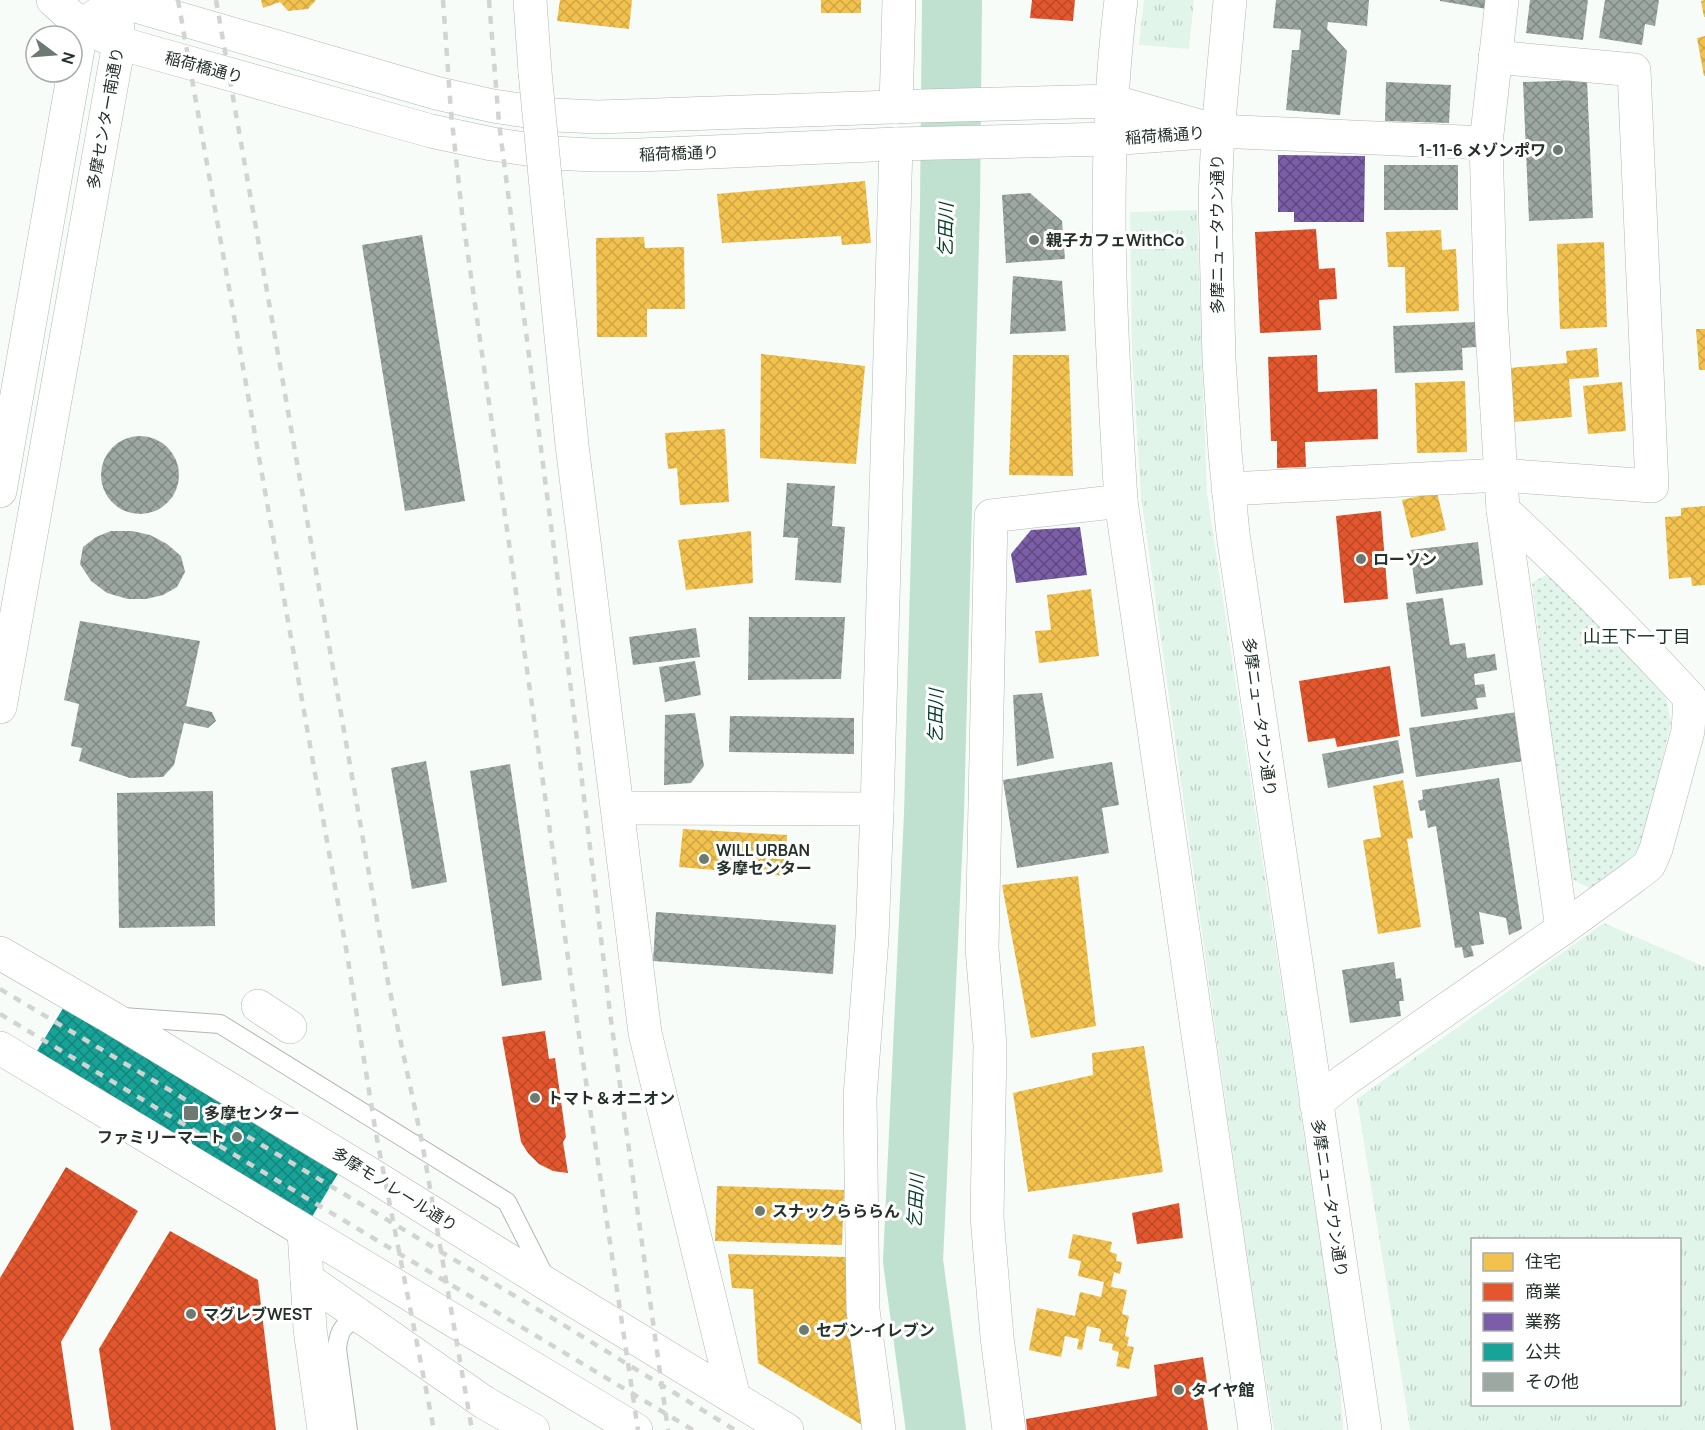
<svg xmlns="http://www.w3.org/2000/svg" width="1705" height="1430" viewBox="0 0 1705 1430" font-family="Manrope,'Noto Sans JP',sans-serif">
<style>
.grass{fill:url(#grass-tufts);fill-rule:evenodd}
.park{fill:url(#park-dots)}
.homes{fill:url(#homes-cross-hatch)}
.shops{fill:url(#shops-cross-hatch)}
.offices{fill:url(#offices-cross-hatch)}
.public{fill:url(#public-cross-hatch)}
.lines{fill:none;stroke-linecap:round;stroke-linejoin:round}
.river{stroke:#c0e1cf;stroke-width:60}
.building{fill:url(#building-cross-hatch)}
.lane-casing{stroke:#b0b8b3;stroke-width:20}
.street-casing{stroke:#b0b8b3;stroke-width:34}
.secondary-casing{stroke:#b0b8b3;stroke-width:34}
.lane{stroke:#fefffe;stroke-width:18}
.street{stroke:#fefffe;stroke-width:33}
.secondary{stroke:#fefffe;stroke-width:33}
.rail{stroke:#d2d3d2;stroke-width:4.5;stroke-dasharray:8 8;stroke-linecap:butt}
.street-bridge-casing{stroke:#b0b8b3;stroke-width:34;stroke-linecap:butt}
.street-bridge{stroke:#fefffe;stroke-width:33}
.poi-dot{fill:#6e7972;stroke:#fff;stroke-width:2}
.labels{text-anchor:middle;stroke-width:6;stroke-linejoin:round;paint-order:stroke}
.street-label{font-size:16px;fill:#24322a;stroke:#fff}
.poi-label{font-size:16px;font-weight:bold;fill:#24322a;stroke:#fff;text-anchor:start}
.water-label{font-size:18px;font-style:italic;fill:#033d26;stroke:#fff}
.neighbourhood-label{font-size:18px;fill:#163727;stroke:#fff}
</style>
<defs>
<pattern id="grass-tufts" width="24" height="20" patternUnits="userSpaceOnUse" patternTransform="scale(1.5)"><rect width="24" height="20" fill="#e2f5ea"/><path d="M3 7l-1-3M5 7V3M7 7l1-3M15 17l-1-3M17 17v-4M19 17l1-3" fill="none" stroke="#c2d2c9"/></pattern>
<pattern id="park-dots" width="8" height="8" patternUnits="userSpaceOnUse" patternTransform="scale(1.5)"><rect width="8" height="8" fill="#e2f5ea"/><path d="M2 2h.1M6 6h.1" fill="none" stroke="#c2d2c9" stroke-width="1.8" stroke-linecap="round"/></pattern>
<pattern id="homes-cross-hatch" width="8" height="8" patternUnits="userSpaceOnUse" patternTransform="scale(1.5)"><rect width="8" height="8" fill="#f2c14e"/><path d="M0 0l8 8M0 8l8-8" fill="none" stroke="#cfa644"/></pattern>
<pattern id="shops-cross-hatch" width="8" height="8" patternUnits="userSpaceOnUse" patternTransform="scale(1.5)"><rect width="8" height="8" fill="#e4572e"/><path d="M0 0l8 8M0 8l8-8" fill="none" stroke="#b94927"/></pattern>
<pattern id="offices-cross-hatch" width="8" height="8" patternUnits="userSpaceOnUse" patternTransform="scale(1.5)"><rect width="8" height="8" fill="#7b5ea7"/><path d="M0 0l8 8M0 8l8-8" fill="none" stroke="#5f4a80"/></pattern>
<pattern id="public-cross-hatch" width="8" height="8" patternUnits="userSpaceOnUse" patternTransform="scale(1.5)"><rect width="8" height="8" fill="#17a398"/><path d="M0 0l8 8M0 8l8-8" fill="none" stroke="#15857c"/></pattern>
<pattern id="building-cross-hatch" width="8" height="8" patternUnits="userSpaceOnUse" patternTransform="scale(1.5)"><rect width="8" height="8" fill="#9da8a2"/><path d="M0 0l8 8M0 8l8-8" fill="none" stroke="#808984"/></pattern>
</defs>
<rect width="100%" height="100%" fill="#f7fcf9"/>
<!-- grass -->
<g class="grass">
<path d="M1144 0H1194L1189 49 1139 45Z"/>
<path d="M1197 210 1207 493 1339 1366 1343 1430H1274L1255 1313 1141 496 1132 355 1130 212Z"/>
<path d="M1604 923 1705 967V1430H1410L1357 1099ZM1472 1240H1680V1404H1472Z"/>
</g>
<!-- park -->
<path class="park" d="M1549 573 1666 697 1671 724 1642 842 1627 866 1592 889 1569 878 1532 583Z"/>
<!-- homes -->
<g class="homes">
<path d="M261 0H316L308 9 288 11 280 2 263 8Z"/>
<path d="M560 0H632L629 29 557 21Z"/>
<rect x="821" y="0" width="40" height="13"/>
<path d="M1705 0V17H1704L1701 1Z"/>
<path d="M1705 36V76H1704L1697 38Z"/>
<path d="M865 181 871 243 842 245 841 236 722 243 717 194Z"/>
<path d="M1441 230 1442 250 1456 249 1459 311 1406 313 1405 267H1388L1386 232Z"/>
<path d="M644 237 645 248 684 247 685 309H647V337H597L596 238Z"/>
<path d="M1604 242 1607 327 1560 329 1557 244Z"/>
<path d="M1696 329H1705V370H1699Z"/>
<path d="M1597 348 1599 377 1569 379 1572 417 1514 422 1510 368 1567 363 1566 351Z"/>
<path d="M761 354 865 366 856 464 760 458Z"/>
<path d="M1013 355H1069L1073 476 1009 475Z"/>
<path d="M1465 381 1467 452 1417 453 1415 383Z"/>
<path d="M1622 382 1626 431 1588 434 1583 386Z"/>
<path d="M725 429 729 502 680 505 677 468 668 469 665 433Z"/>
<path d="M1437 492 1446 530 1411 538 1402 500Z"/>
<path d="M1705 506V585L1692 586 1691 577 1669 579 1665 517 1681 516V508Z"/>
<path d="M751 531 753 583 686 590 678 540Z"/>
<path d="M1091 589 1099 656 1039 663 1035 631 1051 630 1047 595Z"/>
<path d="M1403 780 1413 838 1407 839 1421 927 1378 934 1363 840 1381 837 1373 786Z"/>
<path d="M683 829 787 835 786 876 679 867Z"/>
<path d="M1078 876 1096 1026 1031 1038 1002 885Z"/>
<path d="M1144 1046 1163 1172 1028 1192 1013 1093 1093 1075 1092 1053Z"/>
<path d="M717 1186 844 1190 842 1245 715 1241Z"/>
<path d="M1073 1234 1112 1242 1110 1252 1117 1254 1116 1261 1122 1262 1120 1274 1114 1272 1111 1287 1127 1290 1122 1314 1129 1316 1125 1336 1129 1337 1127 1346 1134 1347 1129 1369 1116 1366 1119 1352 1112 1350 1113 1344 1099 1341 1101 1329 1087 1326 1082 1350 1077 1349 1079 1339 1065 1336 1061 1357 1029 1350 1037 1308 1075 1316 1080 1292 1101 1297 1104 1282 1078 1276 1081 1261 1068 1258Z"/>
<path d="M728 1254 846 1257 862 1425 758 1363 753 1289 732 1288Z"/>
</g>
<!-- shops -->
<g class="shops">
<path d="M1032 0H1075L1073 21 1030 18Z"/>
<path d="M1316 229 1319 269 1335 268 1337 299 1319 300 1321 330 1260 333 1255 232Z"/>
<path d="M1317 355 1318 392 1377 389 1378 439 1305 442 1306 467 1277 468V441H1271L1268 357Z"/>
<path d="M1381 511 1388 599 1344 603 1336 516Z"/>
<path d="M1390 666 1400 736 1337 747 1335 738 1308 742 1299 681Z"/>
<path d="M545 1031 549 1059 555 1058 566 1137 563 1142 568 1173 553 1171 539 1164 528 1153 521 1142 502 1037Z"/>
<path d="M66 1167 138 1211 61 1342 74 1430H0V1278Z"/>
<path d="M1179 1203 1183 1238 1137 1244 1132 1213Z"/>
<path d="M170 1231 258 1280 276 1430H111L99 1349Z"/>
<path d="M1203 1357 1207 1383 1201 1384 1208 1430H1027L1026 1419 1157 1396 1154 1365Z"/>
</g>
<!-- offices -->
<g class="offices">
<path d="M1278 155 1365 156 1364 222H1294V212H1278Z"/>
<path d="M1080 527 1087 575 1016 583 1011 554 1031 530Z"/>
</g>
<!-- public -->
<path class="public" d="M79 982 354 1147 295 1245 20 1079Z"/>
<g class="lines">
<!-- river -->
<path class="river" d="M936 1430 913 1261 934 814 950 205 952 0"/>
</g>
<!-- building -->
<g class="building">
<path d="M1276 0H1369L1367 26 1328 22 1327 29 1347 51 1340 115 1286 110 1292 50H1299L1301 30 1273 28Z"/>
<path d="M1440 0H1489L1487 9 1440 1Z"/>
<path d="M1530 0H1588L1583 40 1526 33Z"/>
<path d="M1605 0H1659L1655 26 1645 24 1642 45 1599 38Z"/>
<path d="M1587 80 1593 218 1529 221 1523 82Z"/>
<path d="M1386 82 1451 85 1449 123 1385 121Z"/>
<rect x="1384" y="165" width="74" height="45"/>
<path d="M1030 193 1062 221 1065 259 1006 263 1002 195Z"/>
<path d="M422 235 465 501 405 511 362 245Z"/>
<path d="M1013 276 1062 281 1066 331 1010 334Z"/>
<path d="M1475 322 1476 347 1462 348 1463 370 1395 373 1393 326Z"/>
<circle cx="140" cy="475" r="39"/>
<path d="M787 483 835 486 832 526 845 527 841 583 795 580 798 538 783 537Z"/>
<path d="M111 531H132L150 535 167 544 181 556 185 572 177 587 163 595 146 599H128L107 593 91 581 80 564 83 547 96 537Z"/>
<path d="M1478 542 1483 585 1416 594 1410 550Z"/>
<path d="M1443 598 1450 645 1465 643 1467 658 1495 654 1497 670 1474 674 1475 685 1484 684 1486 697 1476 698 1478 709 1421 717 1406 603Z"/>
<path d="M749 617H845L841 679 748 680Z"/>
<path d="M80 621 200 641 186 706 212 712 216 721 208 728 184 723 174 765 163 777 130 778 79 761 82 748 71 746 79 704 64 700Z"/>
<path d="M696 628 700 657 633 665 629 637Z"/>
<path d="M695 661 701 695 665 702 659 667Z"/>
<path d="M1042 693 1054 758 1017 766 1013 695Z"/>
<path d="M1517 712 1524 761 1416 777 1409 728Z"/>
<path d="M695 713 704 766 691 783 664 785 665 715Z"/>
<path d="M730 716 854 718V754L729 752Z"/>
<path d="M1398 740 1404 773 1328 788 1322 754Z"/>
<path d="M426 761 447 882 412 889 391 768Z"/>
<path d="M1112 762 1119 805 1102 808 1109 853 1017 868 1003 780Z"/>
<path d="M510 764 542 980 502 986 470 771Z"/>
<path d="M1499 778 1522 929 1509 935 1506 918 1479 912 1484 944 1471 946 1474 956 1464 958 1462 947 1455 948 1436 826 1428 828 1425 810 1420 811 1418 801 1423 799 1422 790Z"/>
<path d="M213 791 215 926 119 928 117 793Z"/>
<path d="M656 912 836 925 833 974 653 961Z"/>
<path d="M1394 962 1396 979 1401 978 1404 1001H1399L1401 1016 1350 1023 1342 970Z"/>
</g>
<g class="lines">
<!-- lane casing -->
<g class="lane-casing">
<g id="lane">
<path d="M123 1017 220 1024 507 1202 546 1279"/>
<path d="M348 1430 337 1349C339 1329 343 1324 362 1318"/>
</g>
</g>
<!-- street casing -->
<g class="street-casing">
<g id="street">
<path d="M530 0 535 72"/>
<path d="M1502 0 1486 143 1491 313 1503 510 1562 929"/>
<path d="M896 107 899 0"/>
<path d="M1218 131 1486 143"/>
<path d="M547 197 572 445 645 1033 734 1398"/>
<path d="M1228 489 1501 475 1652 486 1634 70 1495 57"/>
<path d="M618 808 877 809"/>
<path d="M258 1006 290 1027"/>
<path d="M1316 1103 1345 1080 1562 929 1635 876 1649 865 1656 849 1688 731 1690 698C1630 633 1568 570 1503 510"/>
<path d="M304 1231 307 1279 485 1403 533 1430"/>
<path d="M307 1279 310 1329 324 1430"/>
<path d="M879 1430 863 1310 860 1097 872 938 877 809 896 144"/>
<path d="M1009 1430 997 1337 987 1217 990 1045 982 948 991 516 1121 501"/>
</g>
</g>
<!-- secondary casing -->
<g class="secondary-casing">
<g id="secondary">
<path d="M53 0 82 26 119 43 431 131 492 144 553 153 593 155H640L896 144 1109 139 1218 131"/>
<path d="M115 0 436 93 493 106 554 115 598 117 921 106 1112 101 1196 125"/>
<path d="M1121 0C1100 166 1111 334 1121 501L1255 1430"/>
<path d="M1230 0 1218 131 1215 199 1219 359 1225 452 1233 534 1365 1430"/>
<path d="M0 491 82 26 98 14"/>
<path d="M0 707 119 43 117 20"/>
<path d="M0 953 109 1016 375 1177 550 1286 787 1430"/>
<path d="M0 1048 636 1430"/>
</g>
</g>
<!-- lane -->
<use href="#lane" class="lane"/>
<!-- street -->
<use href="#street" class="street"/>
<!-- secondary -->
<use href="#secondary" class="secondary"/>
<!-- rail -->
<g class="rail">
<path d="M178 0 347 954 376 1134 434 1430"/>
<path d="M216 0 388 982 422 1142 472 1430"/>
<path d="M443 0 451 112 462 213 579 1035 638 1430"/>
<path d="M489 0 499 123 554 549 610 1013 668 1430"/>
<path d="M0 989 557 1321 735 1430"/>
<path d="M0 1014 693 1430"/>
</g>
<!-- street-bridge casing -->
<g class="street-bridge-casing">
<path id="street-bridge" d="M535 72 547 197"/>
</g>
<!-- street-bridge -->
<use href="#street-bridge" class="street-bridge"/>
</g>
<!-- markers -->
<g class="poi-dot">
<circle cx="1558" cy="150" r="6"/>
<circle cx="1034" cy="240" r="6"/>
<circle cx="1361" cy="559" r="6"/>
<circle cx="704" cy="859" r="6"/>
<circle cx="535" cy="1098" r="6"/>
<rect x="183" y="1105" width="16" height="16" rx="3"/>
<circle cx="237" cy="1137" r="6"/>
<circle cx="760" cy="1211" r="6"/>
<circle cx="191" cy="1314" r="6"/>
<circle cx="804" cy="1330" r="6"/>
<circle cx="1179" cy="1390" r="6"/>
</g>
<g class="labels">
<!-- street labels -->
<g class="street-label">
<text transform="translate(204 67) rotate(15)" y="6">稲荷橋通り</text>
<text transform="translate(105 118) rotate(-80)" y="6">多摩センター南通り</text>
<text transform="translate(1165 135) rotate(-4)" y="6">稲荷橋通り</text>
<text transform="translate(679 153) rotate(-2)" y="6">稲荷橋通り</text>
<text transform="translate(1217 234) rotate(-90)" y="6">多摩ニュータウン通り</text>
<text transform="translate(1260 717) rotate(82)" y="6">多摩ニュータウン通り</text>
<text transform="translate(395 1189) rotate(32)" y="6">多摩モノレール通り</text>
<text transform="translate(1330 1198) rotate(81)" y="6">多摩ニュータウン通り</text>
</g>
<!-- poi labels -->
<g class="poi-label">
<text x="1546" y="156" text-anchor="end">1-11-6 メゾンポワ</text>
<text x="1046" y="246">親子カフェWithCo</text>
<text x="1373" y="565">ローソン</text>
<text x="716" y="856">WILL URBAN<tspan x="716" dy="18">多摩センター</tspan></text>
<text x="547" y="1104">トマト＆オニオン</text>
<text x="204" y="1119">多摩センター</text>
<text x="225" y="1143" text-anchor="end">ファミリーマート</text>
<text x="772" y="1217">スナックらららん</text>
<text x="203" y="1320">マグレブWEST</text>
<text x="816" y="1336">セブン-イレブン</text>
<text x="1191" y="1396">タイヤ館</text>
</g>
<!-- water labels -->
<g class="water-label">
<text transform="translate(946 230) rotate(-89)" y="6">乞田川</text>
<text transform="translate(936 716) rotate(-89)" y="6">乞田川</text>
<text transform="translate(916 1201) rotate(-87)" y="6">乞田川</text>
</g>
<!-- neighbourhood labels -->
<g class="neighbourhood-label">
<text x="1637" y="643">山王下一丁目</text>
</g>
</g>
<!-- legend -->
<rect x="1471" y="1238" width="210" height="168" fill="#ffffff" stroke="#a7adaa" stroke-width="1.5"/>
<rect x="1483" y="1253" width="30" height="18" fill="#f2c14e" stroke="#a7adaa" stroke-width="1.5"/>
<text x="1525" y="1268" font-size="18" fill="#24322a">住宅</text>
<rect x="1483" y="1283" width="30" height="18" fill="#e4572e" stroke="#a7adaa" stroke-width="1.5"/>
<text x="1525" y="1298" font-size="18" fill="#24322a">商業</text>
<rect x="1483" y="1313" width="30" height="18" fill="#7b5ea7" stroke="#a7adaa" stroke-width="1.5"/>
<text x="1525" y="1328" font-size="18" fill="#24322a">業務</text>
<rect x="1483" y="1343" width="30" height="18" fill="#17a398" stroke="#a7adaa" stroke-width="1.5"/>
<text x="1525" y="1358" font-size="18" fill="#24322a">公共</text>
<rect x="1483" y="1373" width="30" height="18" fill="#9da8a2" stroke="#a7adaa" stroke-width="1.5"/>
<text x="1525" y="1388" font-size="18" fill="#24322a">その他</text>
<!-- north arrow -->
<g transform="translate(54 54) rotate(106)"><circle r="28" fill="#ffffff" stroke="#a7adaa" stroke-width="1.5"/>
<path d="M0-4.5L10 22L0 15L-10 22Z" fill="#6e7972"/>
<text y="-9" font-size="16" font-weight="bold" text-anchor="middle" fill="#24322a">N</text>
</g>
</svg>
